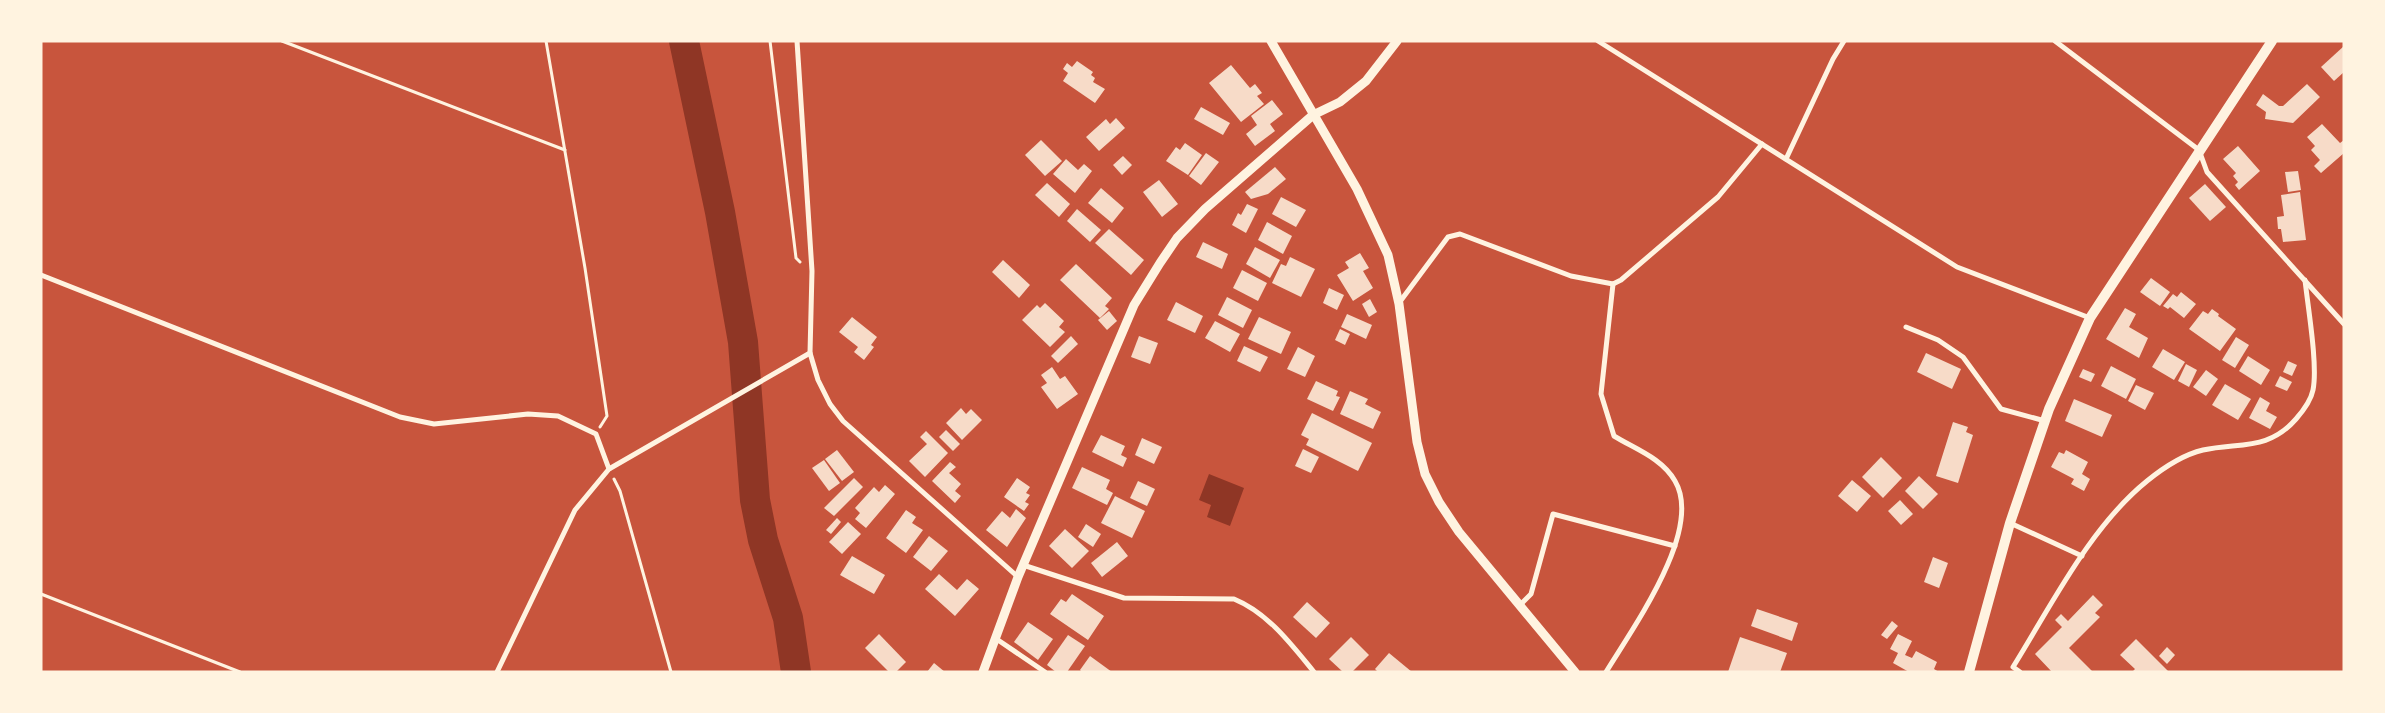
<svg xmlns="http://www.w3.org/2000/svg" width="2385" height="713" viewBox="0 0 2385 713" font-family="'Fira Sans Condensed',sans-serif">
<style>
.water{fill:#8f3625}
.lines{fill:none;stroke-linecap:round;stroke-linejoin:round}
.river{stroke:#8f3625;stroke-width:30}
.building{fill:#f7dbc8}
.path{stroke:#fff3e0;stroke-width:3}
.minor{stroke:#fff3e0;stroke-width:5}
.tertiary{stroke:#fff3e0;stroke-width:9}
.secondary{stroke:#fff3e0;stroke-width:10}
</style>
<rect width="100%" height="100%" fill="#c8553d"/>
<!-- water -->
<path class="water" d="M1209 474 1244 488 1230 526 1207 517 1211 505 1199 500Z"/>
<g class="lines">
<!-- river -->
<path class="river" d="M684 41 720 212 743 342 755 500 763 540 788 618 796 672"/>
</g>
<!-- building -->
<g class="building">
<path d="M2344 46V72L2334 81 2321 67Z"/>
<path d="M1077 61 1093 72 1091 75 1095 78 1093 82 1105 89 1095 103 1063 81 1068 73 1063 69 1067 63 1072 67Z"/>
<path d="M1231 65 1250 88 1255 84 1262 93 1257 96 1264 104 1241 122 1209 83Z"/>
<path d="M2307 84 2320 97 2293 123 2265 119 2266 112 2256 105 2263 94 2279 106H2283Z"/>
<path d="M1272 100 1283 114 1270 124 1275 131 1255 146 1246 134 1257 125 1251 116Z"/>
<path d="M1201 107 1230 123 1223 135 1194 119Z"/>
<path d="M1116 118 1125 128 1099 151 1086 137 1106 119 1110 124Z"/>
<path d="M2322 124 2340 143 2344 140V153L2321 173 2314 166 2320 160 2311 150 2315 146 2307 137Z"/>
<path d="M1041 140 1062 161 1045 176 1025 155Z"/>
<path d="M1185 143 1202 155 1188 175 1166 161 1176 147 1180 150Z"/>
<path d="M2238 146 2260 171 2239 190 2235 185 2238 182 2233 176 2236 173 2223 159Z"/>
<path d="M1206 153 1219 162 1201 185 1189 176Z"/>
<path d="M1123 156 1132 165 1122 175 1113 165Z"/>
<path d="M1066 159 1078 170 1084 164 1092 171 1075 193 1053 174Z"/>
<path d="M1275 167 1286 179 1268 194 1251 199 1245 192Z"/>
<path d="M2298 171 2301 190 2288 192 2285 172Z"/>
<path d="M1159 180 1178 204 1162 217 1143 192Z"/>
<path d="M1047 183 1070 204 1059 217 1035 195Z"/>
<path d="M2205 184 2226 207 2210 221 2189 198Z"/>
<path d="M1101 188 1124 208 1112 223 1088 203Z"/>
<path d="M2300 192 2306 240 2283 242 2281 229H2278L2277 217 2284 216 2281 195Z"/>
<path d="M1281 197 1306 210 1296 227 1272 214Z"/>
<path d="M1247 204 1258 209 1246 233 1232 225 1238 213 1241 215Z"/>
<path d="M1077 209 1101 230 1090 242 1067 221Z"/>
<path d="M1267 222 1292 236 1283 254 1258 240Z"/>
<path d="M1109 229 1144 260 1131 275 1095 243Z"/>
<path d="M1203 242 1228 254 1222 269 1196 257Z"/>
<path d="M1255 247 1280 260 1270 278 1246 264Z"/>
<path d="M1360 253 1369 268 1363 271 1373 288 1353 301 1337 275 1349 268 1345 262Z"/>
<path d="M1290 257 1315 269 1301 297 1272 283 1281 264 1286 266Z"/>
<path d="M1003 260 1030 285 1019 298 992 272Z"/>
<path d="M1076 264 1112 298 1105 306 1109 309 1100 318 1060 280Z"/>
<path d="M1242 270 1267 283 1258 301 1233 288Z"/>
<path d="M2151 278 2170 292 2160 306 2140 292Z"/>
<path d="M1329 288 1344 295 1337 310 1323 303Z"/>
<path d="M2181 292 2196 304 2184 318 2170 307 2168 309 2163 306 2173 294 2177 297Z"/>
<path d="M1227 297 1252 310 1243 328 1218 315Z"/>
<path d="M1370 299 1377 312 1369 317 1362 304Z"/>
<path d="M1176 302 1203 316 1195 333 1167 320Z"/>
<path d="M1045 303 1064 321 1059 327 1065 332 1050 347 1022 320 1037 305 1040 308Z"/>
<path d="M2125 308 2136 314 2129 327 2148 338 2139 358 2106 339Z"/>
<path d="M2212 309 2219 314 2218 316 2236 329 2220 351 2189 329 2203 311 2208 314Z"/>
<path d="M1109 311 1117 321 1107 330 1098 320Z"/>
<path d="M1347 314 1372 325 1366 339 1341 327Z"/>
<path d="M852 317 877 337 871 345 874 347 864 360 854 352 858 347 839 332Z"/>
<path d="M1259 317 1291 332 1281 354 1248 339Z"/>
<path d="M1215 321 1240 334 1230 352 1205 338Z"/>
<path d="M1340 329 1350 334 1345 345 1335 340Z"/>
<path d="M1071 336 1078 344 1058 363 1051 356Z"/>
<path d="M1139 336 1158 343 1150 364 1131 357Z"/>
<path d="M2236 337 2249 345 2235 368 2222 360Z"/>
<path d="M1244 346 1268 357 1260 372 1237 361Z"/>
<path d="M1298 347 1315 356 1305 377 1287 369Z"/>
<path d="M2163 349 2185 362 2174 380 2152 367Z"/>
<path d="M1926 353 1961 369 1952 389 1917 372Z"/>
<path d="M2248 356 2270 370 2261 385 2239 371Z"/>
<path d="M2288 361 2297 365 2292 376 2283 372Z"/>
<path d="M2186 364 2197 370 2189 387 2178 381Z"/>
<path d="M2111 366 2136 379 2126 399 2101 386Z"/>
<path d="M1052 367 1060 379 1065 376 1078 394 1057 409 1041 387 1047 383 1041 375Z"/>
<path d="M2083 369 2095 374 2091 382 2079 377Z"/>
<path d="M2206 370 2218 379 2206 396 2193 387Z"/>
<path d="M2280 376 2292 382 2287 391 2275 386Z"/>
<path d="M1316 381 1338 391 1336 396 1340 397 1333 411 1307 399Z"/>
<path d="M2225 384 2251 399 2238 420 2212 405Z"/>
<path d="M2136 385 2154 393 2145 410 2128 401Z"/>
<path d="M1350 391 1368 399 1365 404 1381 412 1373 429 1340 414Z"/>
<path d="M2260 397 2270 403 2266 411 2277 417 2270 429 2249 418Z"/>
<path d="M2074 399 2112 415 2102 437 2065 421Z"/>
<path d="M961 408 966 414 971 409 982 420 962 440 946 423Z"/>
<path d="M1312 413 1372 443 1358 471 1306 445 1309 439 1301 435Z"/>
<path d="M1953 422 1968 427 1966 432 1973 435 1958 483 1936 476Z"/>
<path d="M946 430 960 444 953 451 939 437Z"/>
<path d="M926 431 948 453 925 477 909 461 927 444 920 437Z"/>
<path d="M1101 435 1125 446 1121 455 1127 458 1123 467 1092 452Z"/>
<path d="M1142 438 1162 447 1154 464 1135 455Z"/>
<path d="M1303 449 1319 457 1311 473 1295 466Z"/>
<path d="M837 450 854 472 842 481 825 459Z"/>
<path d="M2066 450 2088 462 2082 474 2090 479 2084 491 2071 484 2074 479 2051 467 2059 452 2064 454Z"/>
<path d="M1881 457 1902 478 1883 498 1862 477Z"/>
<path d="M824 460 840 483 829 491 812 468Z"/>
<path d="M950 462 956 467 949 473 961 484 955 491 961 496 955 503 932 481Z"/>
<path d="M1082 467 1110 480 1106 489 1113 493 1107 505 1072 488Z"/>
<path d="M1919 476 1938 494 1923 509 1905 491Z"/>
<path d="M854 478 863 487 834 516 824 508Z"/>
<path d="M1017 478 1030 487 1026 493 1030 495 1025 502 1029 504 1024 511 1004 497Z"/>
<path d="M1852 480 1871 496 1857 512 1838 496Z"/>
<path d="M1138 481 1155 489 1147 506 1130 498Z"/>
<path d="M885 485 895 494 866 528 855 519 860 513 855 508 874 487 879 492Z"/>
<path d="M1115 496 1145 511 1132 538 1101 523Z"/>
<path d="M1900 500 1913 514 1901 525 1888 511Z"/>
<path d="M1016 509 1026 518 1007 547 986 530 1002 511 1010 518Z"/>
<path d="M906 510 916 517 912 523 923 530 906 553 886 538Z"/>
<path d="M837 518 841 522 831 534 826 530Z"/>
<path d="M848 522 861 534 842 554 829 542Z"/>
<path d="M1086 524 1101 534 1093 547 1078 537Z"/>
<path d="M1065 529 1089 551 1072 568 1049 546Z"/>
<path d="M929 536 948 551 931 571 913 557Z"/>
<path d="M1117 542 1128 556 1102 577 1091 563Z"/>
<path d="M852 556 885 575 874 594 840 575Z"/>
<path d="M1933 557 1948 563 1939 588 1924 582Z"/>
<path d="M939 574 957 590 967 579 979 589 955 616 925 589Z"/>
<path d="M1072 594 1104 616 1088 640 1050 614 1061 599 1066 602Z"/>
<path d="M2093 595 2103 605 2095 613 2100 617 2069 648 2093 672H2052L2035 654 2062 627 2055 620 2061 614 2068 621Z"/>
<path d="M1307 602 1330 623 1316 638 1293 617Z"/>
<path d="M1757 609 1798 623 1792 641 1751 626Z"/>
<path d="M1892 621 1898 626 1887 639 1881 635Z"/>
<path d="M1028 622 1053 639 1038 660 1014 642Z"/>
<path d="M879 634 906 662 896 672H889L865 648Z"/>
<path d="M1898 634 1912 641 1905 655 1912 658 1916 651 1937 662 1934 669 1939 672H1909L1893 663 1898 653 1890 649Z"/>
<path d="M1068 635 1085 646 1067 672H1056L1047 665Z"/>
<path d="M1351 637 1369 655 1352 672H1343L1329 659Z"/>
<path d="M1740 637 1787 653 1780 672H1728Z"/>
<path d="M2136 639 2169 672H2132L2135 669 2120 655Z"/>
<path d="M2167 647 2175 655 2167 664 2159 656Z"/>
<path d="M1389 653 1412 672H1378L1375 669Z"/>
<path d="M1090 656 1112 672H1082L1080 670Z"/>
<path d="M934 663 945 672H927Z"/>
</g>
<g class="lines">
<!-- path -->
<g class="path">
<path d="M282 41 565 150"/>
<path d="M546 41 585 268 607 416 600 427"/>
<path d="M770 41 796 258 800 262"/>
<path d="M614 479 620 491 671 672"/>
<path d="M41 594 240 672"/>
</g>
<!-- minor -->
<g class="minor">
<path d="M797 41 812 271 810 353 818 380 830 404 843 421 1018 577"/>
<path d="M1598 41 1957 267 2090 318"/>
<path d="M2055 41 2199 150 2207 172 2344 324"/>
<path d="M1786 159 1833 59 1844 41"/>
<path d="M41 275 400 417 434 424 528 414 558 416 596 434 609 469"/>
<path d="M1399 303 1448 237 1460 234 1571 276 1613 284 1621 280 1718 197 1762 144"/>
<path d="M1906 327 1938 340 1963 357 2001 409 2045 421"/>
<path d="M2010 523 2082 556"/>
<path d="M1023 565 1124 598 1234 599C1268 613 1291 644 1314 672"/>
<path d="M1520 605 1531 594 1553 514 1675 546"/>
<path d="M995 638 1045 672"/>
<path d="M497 672 575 510 609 469 810 353"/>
<path d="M1606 672C1632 629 1704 530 1675 481 1662 458 1635 449 1614 436L1601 394 1613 284"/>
<path d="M2020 672 2013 667C2051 606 2090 527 2147 481 2163 468 2182 455 2203 450 2240 442 2268 451 2296 419 2303 411 2311 400 2313 390 2318 365 2308 308 2305 280"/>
</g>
<!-- tertiary -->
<g class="tertiary">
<path d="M1271 41 1357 189 1388 255 1399 304 1417 442 1425 474 1439 502 1459 532 1575 672"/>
<path d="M983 672 1018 577 1134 305 1160 263 1177 238 1205 209 1313 115 1340 102 1366 81 1397 41"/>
</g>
<!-- secondary -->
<path class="secondary" d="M1969 672 2010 523 2049 409 2090 318 2272 41"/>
</g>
<!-- border -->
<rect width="2385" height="713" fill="none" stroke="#fff3e0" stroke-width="85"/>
</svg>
